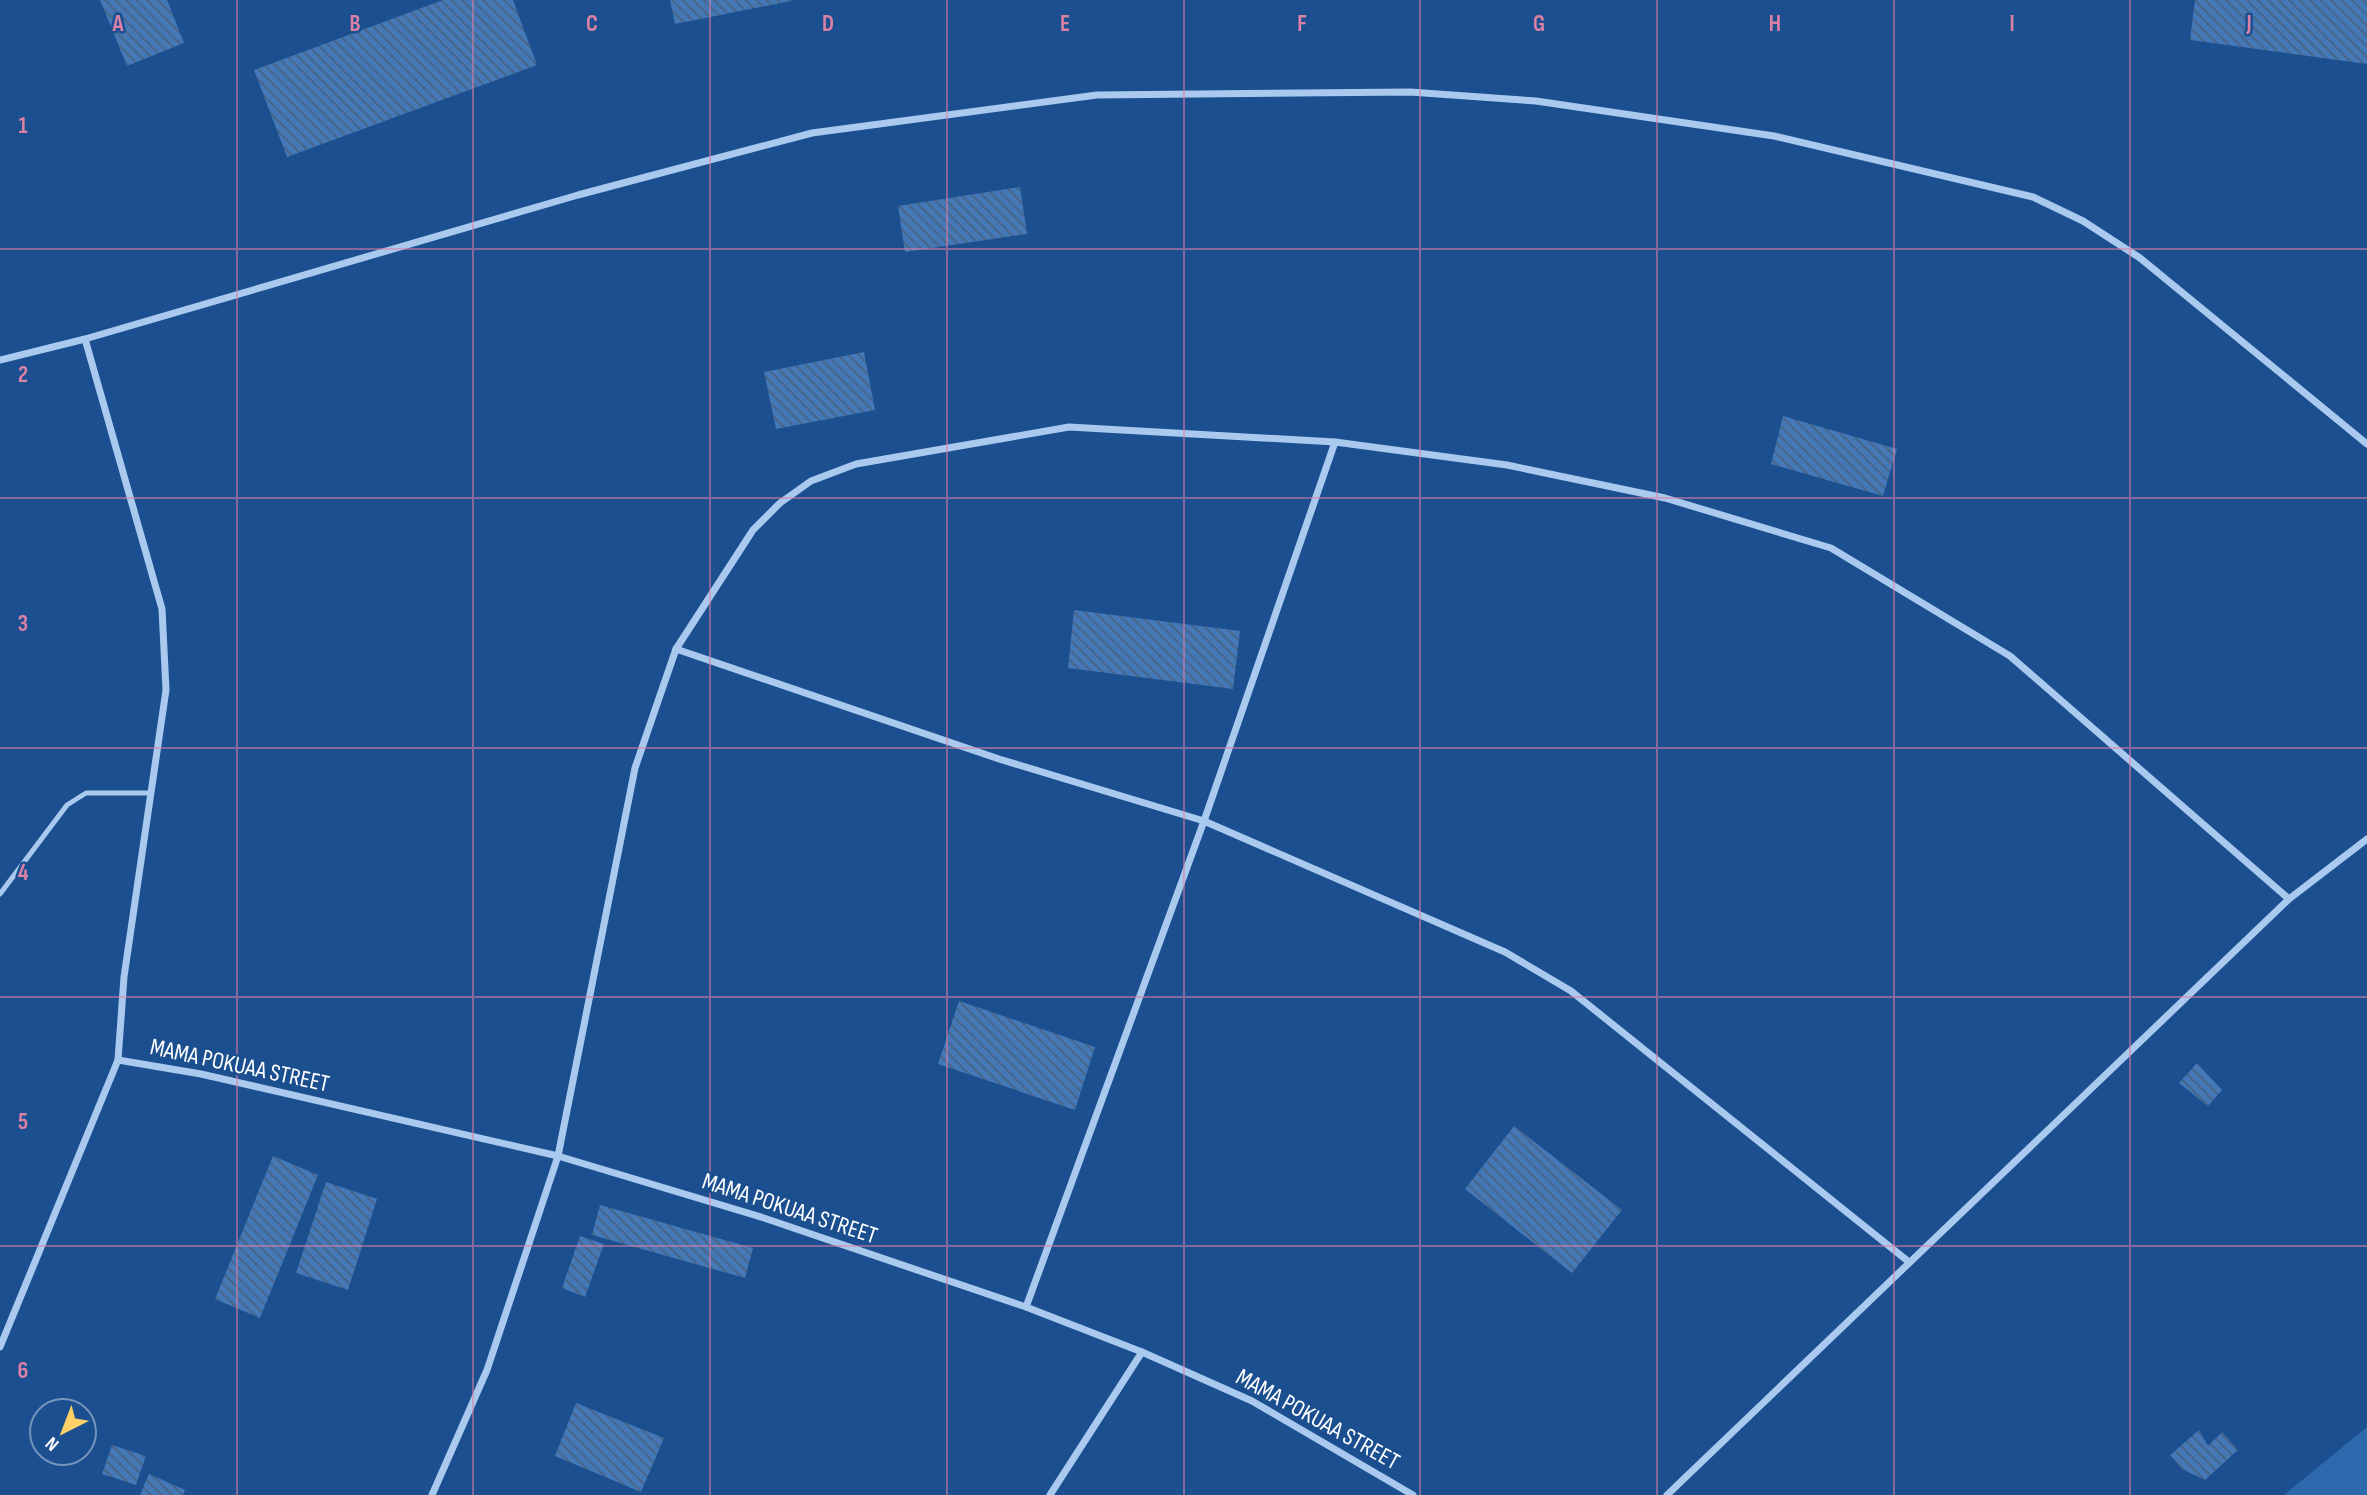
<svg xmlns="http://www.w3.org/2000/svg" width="2367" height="1495" viewBox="0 0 2367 1495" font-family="'Sofia Sans Condensed',sans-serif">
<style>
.grass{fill:#2e69ad}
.building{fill:url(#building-back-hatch)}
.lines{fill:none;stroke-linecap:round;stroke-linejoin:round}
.service{stroke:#a9c9ee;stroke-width:5}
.minor{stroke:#a9c9ee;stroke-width:7}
.grid{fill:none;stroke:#dd80a5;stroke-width:2;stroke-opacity:0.55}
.labels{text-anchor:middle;stroke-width:5;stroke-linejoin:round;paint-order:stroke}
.street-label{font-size:24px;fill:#fff;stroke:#1b4f8f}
.grid-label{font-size:23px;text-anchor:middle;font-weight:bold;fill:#dd80a5;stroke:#1b4f8f;stroke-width:5;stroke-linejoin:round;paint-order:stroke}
</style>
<defs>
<pattern id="building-back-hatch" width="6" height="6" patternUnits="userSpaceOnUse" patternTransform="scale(1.75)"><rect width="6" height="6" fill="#4478b7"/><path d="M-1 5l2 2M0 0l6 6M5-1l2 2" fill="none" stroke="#486282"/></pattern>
</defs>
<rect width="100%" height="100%" fill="#1b4f8f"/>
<!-- grass -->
<path class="grass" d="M2367 1427V1495H2284Z"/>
<!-- building -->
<g class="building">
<path d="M100 0H167L184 43 127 66Z"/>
<path d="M443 0H513L537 65 287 157 254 70Z"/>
<path d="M670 0H791V1L675 24Z"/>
<path d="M2195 0H2367V64L2190 40Z"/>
<path d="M1020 187 1027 234 905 252 898 206Z"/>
<path d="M864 352 875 410 776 429 764 372Z"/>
<path d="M1783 416 1897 449 1883 496 1771 464Z"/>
<path d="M1074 610 1240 631 1233 689 1068 668Z"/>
<path d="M959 1001 1095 1047 1075 1110 938 1064Z"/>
<path d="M2197 1063 2222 1090 2208 1106 2179 1083Z"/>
<path d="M1514 1126 1622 1210 1572 1273 1465 1189Z"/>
<path d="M273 1156 318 1175 260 1318 215 1299Z"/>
<path d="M326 1182 377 1199 348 1290 296 1273Z"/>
<path d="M600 1205 753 1248 745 1278 592 1235Z"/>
<path d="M580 1236 604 1244 585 1297 562 1288Z"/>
<path d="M576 1403 664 1438 641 1492 555 1456Z"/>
<path d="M2199 1430 2208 1446 2222 1432 2238 1450 2205 1480 2182 1469 2170 1455Z"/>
<path d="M112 1445 146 1456 136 1485 102 1474Z"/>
<path d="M149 1474 185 1490 183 1495H140Z"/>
</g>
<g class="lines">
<!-- service -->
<path class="service" d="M0 894 67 805 86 793H151"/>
<!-- minor -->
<g class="minor">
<path d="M0 360 85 339 578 195 812 133 1097 95 1410 92 1536 101 1774 136 2033 197 2083 221 2140 258 2367 444"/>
<path d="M676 649 999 759 1204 821 1505 952 1571 991 1909 1262"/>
<path d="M118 1060 201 1074 558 1156 764 1218 1026 1307 1142 1352 1252 1401 1413 1495"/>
<path d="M1026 1307 1204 821 1335 442"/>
<path d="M0 1347 118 1060 124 977 166 690 162 609 85 339"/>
<path d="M432 1495 487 1370 558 1156 635 768 676 649 753 530 780 503 811 481 856 464 1069 427 1335 442 1507 465 1665 498 1831 548 2010 656 2289 899"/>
<path d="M1050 1495 1142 1352"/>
<path d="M1667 1495 2289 899 2367 839"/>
</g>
</g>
<!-- grid -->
<path class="grid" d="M237 0V1495M473 0V1495M710 0V1495M947 0V1495M1184 0V1495M1420 0V1495M1657 0V1495M1894 0V1495M2130 0V1495M0 249H2367M0 498H2367M0 748H2367M0 997H2367M0 1246H2367"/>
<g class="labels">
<!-- street labels -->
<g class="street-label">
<text transform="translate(240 1065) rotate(12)" y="8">MAMA POKUAA STREET</text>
<text transform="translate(790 1208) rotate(18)" y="8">MAMA POKUAA STREET</text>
<text transform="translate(1318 1419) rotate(29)" y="8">MAMA POKUAA STREET</text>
</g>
</g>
<g class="grid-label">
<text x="118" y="31">A</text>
<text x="355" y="31">B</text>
<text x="592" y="31">C</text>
<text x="828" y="31">D</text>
<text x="1065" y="31">E</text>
<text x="1302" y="31">F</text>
<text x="1539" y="31">G</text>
<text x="1775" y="31">H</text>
<text x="2012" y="31">I</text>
<text x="2249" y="31">J</text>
<text x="23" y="133">1</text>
<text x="23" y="382">2</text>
<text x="23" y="631">3</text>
<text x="23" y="880">4</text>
<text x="23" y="1129">5</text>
<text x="23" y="1378">6</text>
</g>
<!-- north arrow -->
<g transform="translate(63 1432) rotate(222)"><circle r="33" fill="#1b4f8f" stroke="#7695bc" stroke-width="2"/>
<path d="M0-5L12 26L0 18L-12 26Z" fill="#ffd166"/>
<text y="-10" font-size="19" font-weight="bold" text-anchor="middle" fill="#ffffff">N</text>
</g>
</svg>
